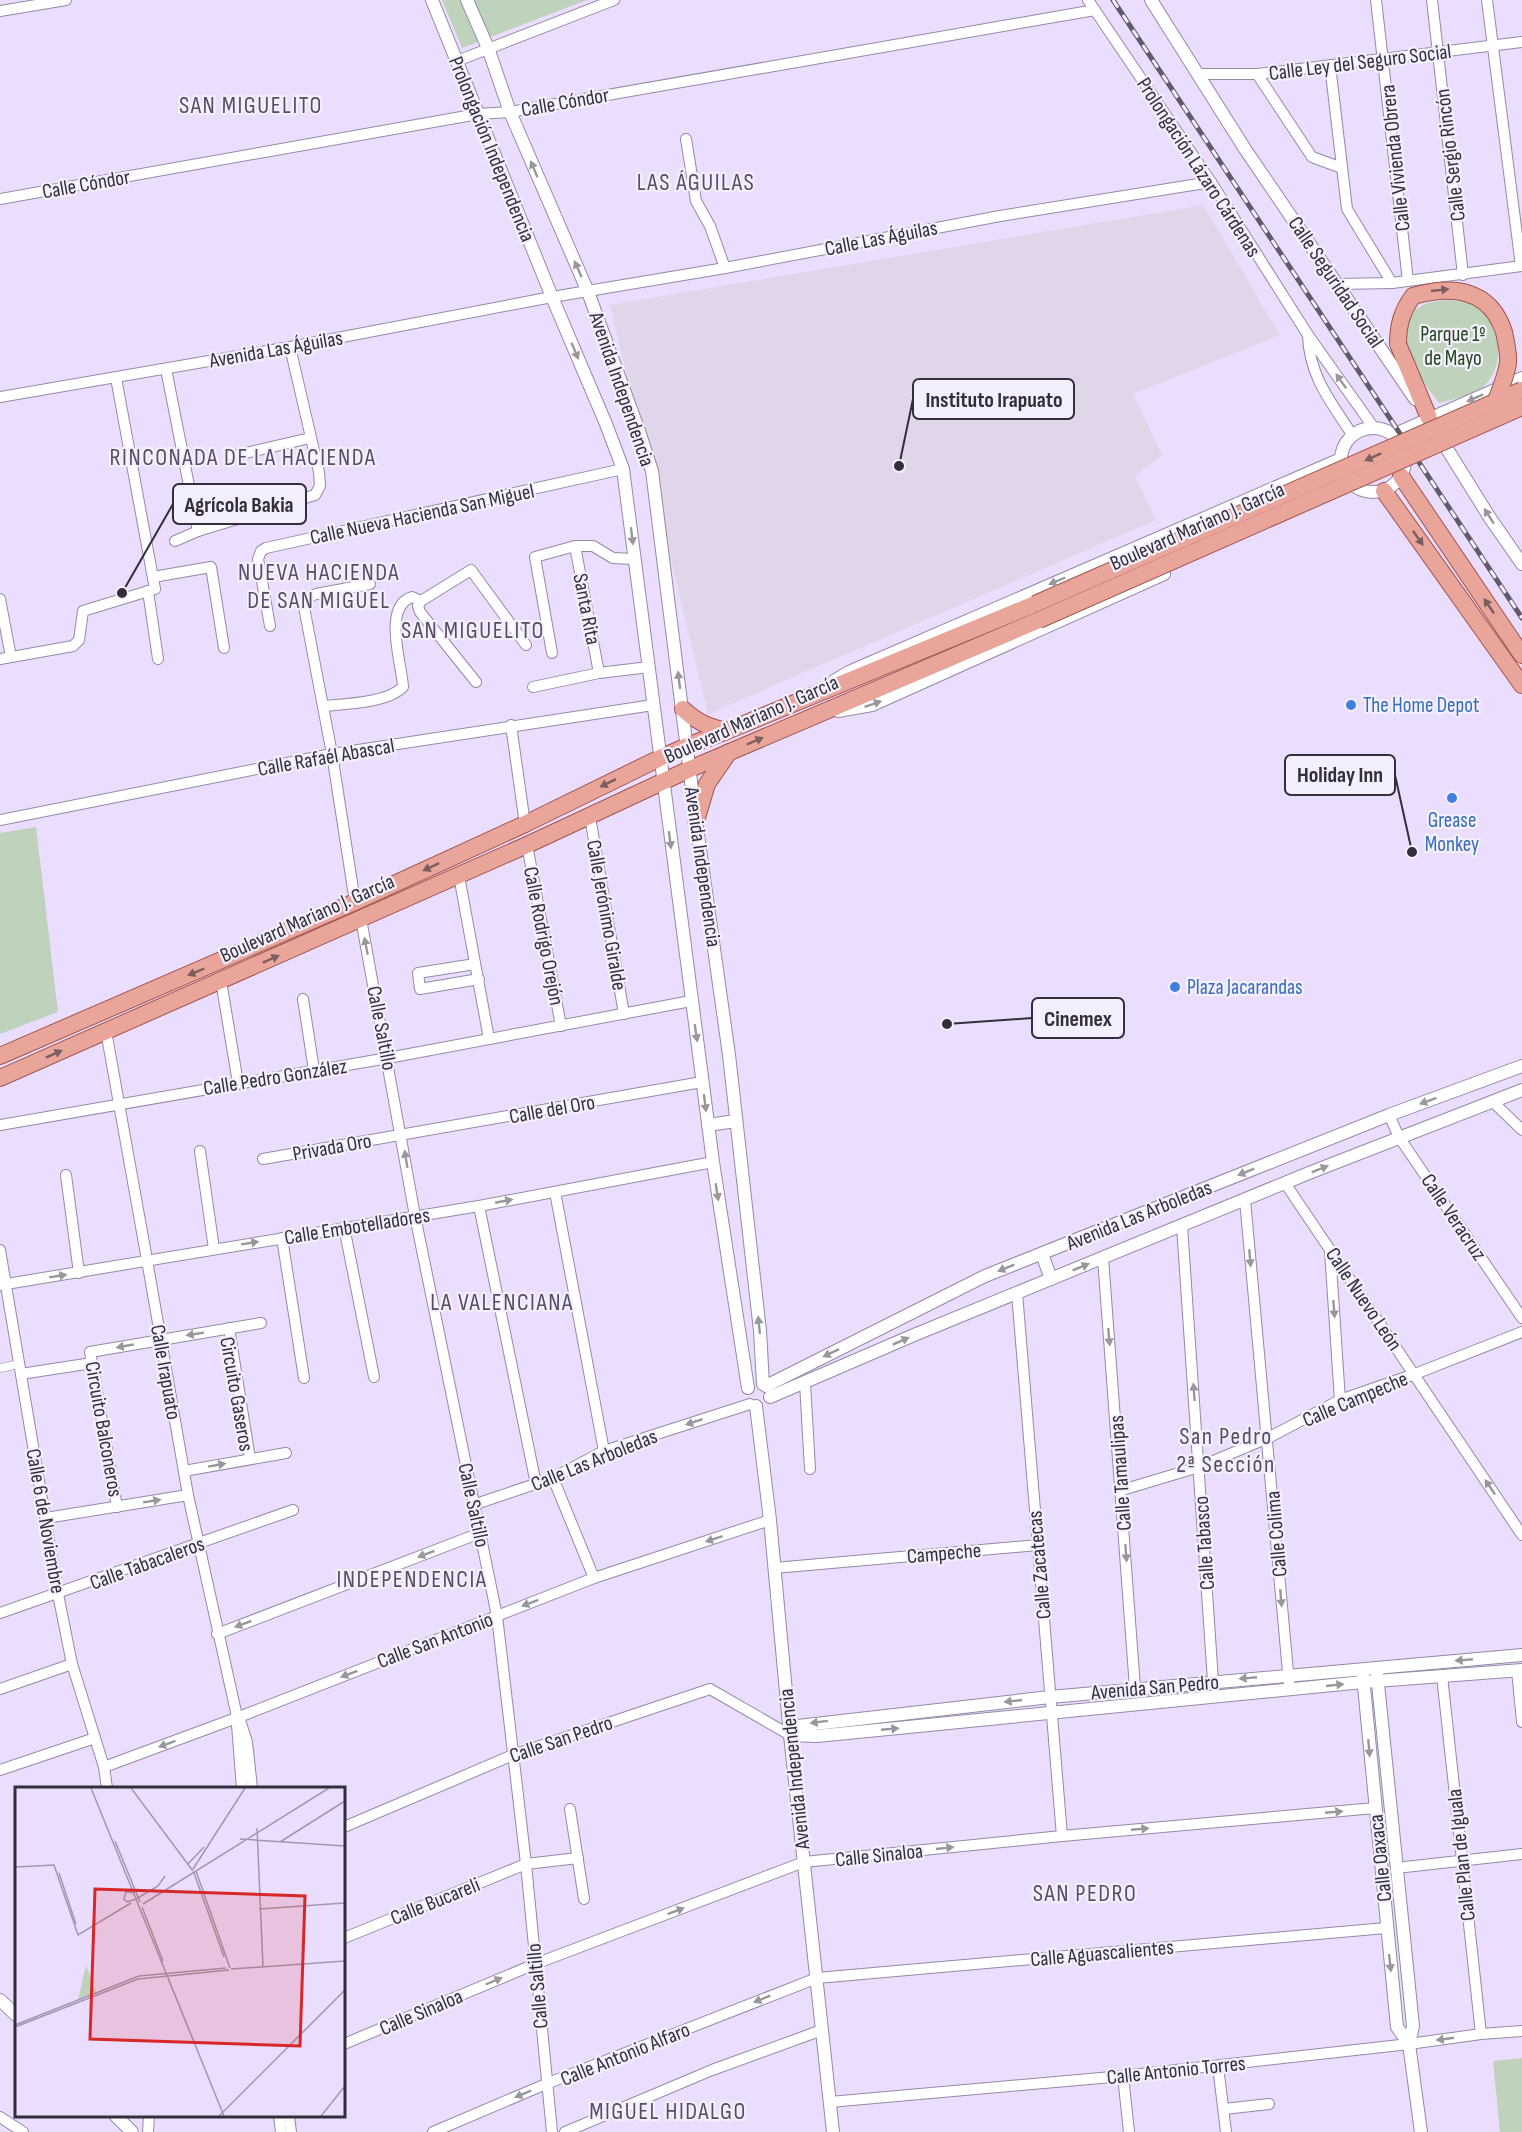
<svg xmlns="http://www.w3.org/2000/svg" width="1522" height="2132" viewBox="0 0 1522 2132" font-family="'Sofia Sans Condensed',sans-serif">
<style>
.education{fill:#e1d5ea}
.green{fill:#bfd2bc}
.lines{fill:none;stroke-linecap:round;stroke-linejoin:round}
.pedestrian-casing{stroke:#9589a6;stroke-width:9}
.minor-casing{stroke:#9589a6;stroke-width:12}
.tertiary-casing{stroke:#9589a6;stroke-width:14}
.primary-casing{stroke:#a0544d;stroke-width:18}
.pedestrian{stroke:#fff;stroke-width:8}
.minor{stroke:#fff;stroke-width:10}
.tertiary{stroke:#fff;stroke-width:12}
.primary{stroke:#e9a59a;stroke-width:16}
.rail-casing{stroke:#615a6b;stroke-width:5}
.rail{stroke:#f4effc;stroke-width:3;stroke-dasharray:9;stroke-linecap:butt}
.primary-bridge-casing{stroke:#a0544d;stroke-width:18;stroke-linecap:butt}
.primary-bridge{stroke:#e9a59a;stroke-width:16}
.oneway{fill:#99969c}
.oneway2{fill:#7c5e60}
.shop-dot{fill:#3f7fe0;stroke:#f4effc;stroke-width:2}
.labels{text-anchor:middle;stroke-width:4.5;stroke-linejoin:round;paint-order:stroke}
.street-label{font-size:21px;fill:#332e3a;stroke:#f4effc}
.park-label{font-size:21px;fill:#21461b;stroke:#f4effc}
.shop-label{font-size:21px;fill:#366cbe;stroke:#f4effc;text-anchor:start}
.quarter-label{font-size:24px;letter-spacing:1.5px;fill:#574c66;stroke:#f4effc}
.inset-road{fill:none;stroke:#a197b0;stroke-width:1.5}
.view{fill:#d62828;fill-opacity:0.15;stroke:#d62828;stroke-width:3}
.inset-edge{fill:none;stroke:#332e3a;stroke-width:3}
.leader{fill:none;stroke:#332e3a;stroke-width:2}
.callout-dot{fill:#332e3a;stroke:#f4effc;stroke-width:2}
.callout{fill:#f4effc;stroke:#332e3a;stroke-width:2}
.callout-label{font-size:22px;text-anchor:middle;font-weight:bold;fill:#332e3a}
</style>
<rect width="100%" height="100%" fill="#ebddfe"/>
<!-- education -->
<path class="education" d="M1203 205 1280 335 1133 394 1162 455 1135 476 1156 520 708 714 610 305Z"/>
<!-- green -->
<g class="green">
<path d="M442 0H587L462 48Z"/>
<path d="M1446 300C1455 301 1465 301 1473 305 1502 318 1506 363 1486 384 1476 395 1453 399 1439 403L1420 378 1404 347 1406 320 1411 312 1427 303Z"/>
<path d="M36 827 58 1012 0 1034V833Z"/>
<path d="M1522 2058V2132H1500L1493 2061Z"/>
</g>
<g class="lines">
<!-- pedestrian casing -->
<g class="pedestrian-casing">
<path id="pedestrian" d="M0 1368 19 1364"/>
</g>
<!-- minor casing -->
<g class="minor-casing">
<g id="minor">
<path d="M1088 0 1211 182 1308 335 1374 428"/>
<path d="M1376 0 1408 281"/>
<path d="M1432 0 1463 275"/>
<path d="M1487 0 1521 266"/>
<path d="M0 11 66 0"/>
<path d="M457 61 614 0"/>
<path d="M1330 65 1347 209 1392 283"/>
<path d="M1198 74H1257L1522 42"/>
<path d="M1257 74 1312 157 1342 168"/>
<path d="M686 139 696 201 710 226 725 268"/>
<path d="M0 199 478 114 510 112 1095 10"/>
<path d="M1338 284 1392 283 1522 266"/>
<path d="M1308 335C1309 376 1331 402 1353 436"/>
<path d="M166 369 198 531"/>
<path d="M0 397 290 347 552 297 725 268 1000 216 1211 182"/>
<path d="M233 456 310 438"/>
<path d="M175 541 198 531 315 495 320 486 319 472 290 347"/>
<path d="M575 546 599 673"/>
<path d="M153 577 211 567 224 648"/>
<path d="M148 591 158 659"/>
<path d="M0 599 11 657"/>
<path d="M270 626 258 559 261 551 266 548 623 469"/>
<path d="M552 653 535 557 575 546H593L613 558 634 559"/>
<path d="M0 659 73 646 79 640 83 611 155 589 116 378"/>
<path d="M476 682 420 612 418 606 421 601 471 570 526 645"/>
<path d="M533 687 599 673 649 667"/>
<path d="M324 706C346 704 387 703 403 687 402 664 382 607 412 597L421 601"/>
<path d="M511 725 525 824"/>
<path d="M590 817 624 1014"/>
<path d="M0 820 332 754 653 705"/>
<path d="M527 845 561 1026"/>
<path d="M459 876 489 1039"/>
<path d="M355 902 332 754 304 607 308 597 316 594 370 584"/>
<path d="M361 919 415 1216 497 1616 526 1864 552 2132"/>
<path d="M475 964 418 973 420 989 479 979"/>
<path d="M221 981 238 1083"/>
<path d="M303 999 314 1070"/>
<path d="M106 1031 147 1260 188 1495 236 1712 242 1788"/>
<path d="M1492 1101 1522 1130"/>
<path d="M1389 1115 1399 1137 1522 1318"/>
<path d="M0 1125 388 1058 691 1001"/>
<path d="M200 1151 214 1249"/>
<path d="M263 1159 702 1082"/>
<path d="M66 1175 79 1273"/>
<path d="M1285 1183 1522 1535"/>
<path d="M555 1192 604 1451"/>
<path d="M1245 1200 1289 1683"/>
<path d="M479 1206 536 1484"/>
<path d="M1182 1226 1213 1681"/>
<path d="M344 1227 374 1377"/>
<path d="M282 1238 304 1378"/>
<path d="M0 1250 58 1594 72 1664 104 1767 107 1788"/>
<path d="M1330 1251 1340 1400"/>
<path d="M1103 1258 1135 1688"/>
<path d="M0 1285 479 1206 713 1162"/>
<path d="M1017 1293 1062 1836"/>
<path d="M229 1328 250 1459"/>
<path d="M21 1374 92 1363"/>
<path d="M805 1383 810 1469"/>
<path d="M184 1471 286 1453"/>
<path d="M553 1478 594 1578"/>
<path d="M1122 1490 1199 1467 1268 1438 1340 1400 1415 1374 1522 1332"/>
<path d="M473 1505 553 1478 604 1451 750 1404"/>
<path d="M117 1507 90 1352 261 1323"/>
<path d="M46 1518 188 1495"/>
<path d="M774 1568 1038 1545"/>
<path d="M0 1613 293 1510"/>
<path d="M217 1634 480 1533"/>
<path d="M1517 1670 1522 1722"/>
<path d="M1442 1676 1481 2034"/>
<path d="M0 1689 72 1664"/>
<path d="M240 1720 247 1742 252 1788"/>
<path d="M104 1767 239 1717 594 1578 770 1520"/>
<path d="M0 1770 95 1738"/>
<path d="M570 1809 584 1899"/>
<path d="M344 1827 513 1755 710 1689 790 1735"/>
<path d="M1396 1868 1522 1854"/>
<path d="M344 1938 526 1864 578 1858"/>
<path d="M344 2044 535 1964 804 1862 1062 1836 1375 1808"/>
<path d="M1218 2066 1226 2132"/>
<path d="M1123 2076 1129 2132"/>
<path d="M830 2102 1123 2076 1409 2044 1481 2034 1522 2031"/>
<path d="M1224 2109 1269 2104"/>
<path d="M279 2116 281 2132"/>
<path d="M289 2116 291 2132"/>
<path d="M0 2117 23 2132"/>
<path d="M148 2132 149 2116"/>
<path d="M433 2132 546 2084 817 1978 1386 1928"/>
<path d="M565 2132 712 2070 822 2030"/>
</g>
</g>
<!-- tertiary casing -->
<g class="tertiary-casing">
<g id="tertiary">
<path d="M432 0 552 297 606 424 623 469 713 1162 748 1388"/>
<path d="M467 0 488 48 510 112 588 292 639 431 652 471 696 821 729 1055 760 1331 763 1384"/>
<path d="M1151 0 1245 149 1415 399"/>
<circle cx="1373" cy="460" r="32"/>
<path d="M1393 435 1522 378"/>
<path d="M1439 436 1490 518 1522 564"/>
<path d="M834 681 849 672 1341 459"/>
<path d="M838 711 872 705 1164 574"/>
<path d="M708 1125 736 1121"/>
<path d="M1042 1254 1051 1279"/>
<path d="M766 1386 985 1276 1389 1115 1522 1066"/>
<path d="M770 1397 914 1335 1309 1173 1522 1090"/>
<path d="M756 1406 770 1520 790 1735 833 2132"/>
<path d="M1377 1674 1413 2026 1409 2044 1421 2132"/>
<path d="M1363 1676 1397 2027 1409 2044"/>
<path d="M789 1727 1050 1697 1522 1655"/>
<path d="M790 1735 817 1736 1363 1682 1522 1670"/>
<path d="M0 2000 16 2015"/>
<path d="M116 2116 132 2132"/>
</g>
</g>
<!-- primary casing -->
<g class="primary-casing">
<g id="primary">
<path d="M1398 344 1429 418"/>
<path d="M1401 476 1522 655"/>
<path d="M1384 491 1522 685"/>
<path d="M683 709C697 722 708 727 727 731"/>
<path d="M696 821 707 784 729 752"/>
<path d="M0 1056 355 902 525 824 660 758 687 746 727 731 1035 604"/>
<path d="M0 1078 527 845 690 769 1039 620"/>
</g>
</g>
<!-- pedestrian -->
<use href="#pedestrian" class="pedestrian"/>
<!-- minor -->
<use href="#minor" class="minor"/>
<!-- tertiary -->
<use href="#tertiary" class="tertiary"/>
<!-- primary -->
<use href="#primary" class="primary"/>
<!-- rail casing -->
<g class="rail-casing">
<path id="rail" d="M1113 0 1522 618"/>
</g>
<!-- rail -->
<use href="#rail" class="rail"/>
<!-- primary-bridge casing -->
<g class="primary-bridge-casing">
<g id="primary-bridge">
<path d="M1398 344C1398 325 1402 311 1413 296 1452 285 1490 288 1504 332 1506 341 1509 354 1508 363 1506 377 1500 390 1495 403"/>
<path d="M1035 604 1522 390"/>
<path d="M1039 620 1522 407"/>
</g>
</g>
<!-- primary-bridge -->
<use href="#primary-bridge" class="primary-bridge"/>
</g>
<!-- one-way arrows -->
<defs><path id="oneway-solid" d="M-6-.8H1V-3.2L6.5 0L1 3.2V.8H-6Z" transform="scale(1.5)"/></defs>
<g class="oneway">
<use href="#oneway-solid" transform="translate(534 169) rotate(-113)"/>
<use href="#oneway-solid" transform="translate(578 269) rotate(-114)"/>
<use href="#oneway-solid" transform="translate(575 351) rotate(67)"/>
<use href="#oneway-solid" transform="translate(1341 381) rotate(-125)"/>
<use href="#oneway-solid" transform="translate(1475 398) rotate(156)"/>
<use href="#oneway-solid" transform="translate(1489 516) rotate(-123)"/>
<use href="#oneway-solid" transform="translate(632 536) rotate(83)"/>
<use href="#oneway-solid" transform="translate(1057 581) rotate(157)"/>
<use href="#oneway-solid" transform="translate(679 680) rotate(-97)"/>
<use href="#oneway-solid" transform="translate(873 704) rotate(-19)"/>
<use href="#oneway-solid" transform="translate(670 840) rotate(83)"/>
<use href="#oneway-solid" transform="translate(366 946) rotate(-101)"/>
<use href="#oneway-solid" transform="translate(696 1033) rotate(82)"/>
<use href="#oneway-solid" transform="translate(1428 1101) rotate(160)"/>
<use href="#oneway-solid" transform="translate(705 1103) rotate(83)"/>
<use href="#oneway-solid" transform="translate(406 1159) rotate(-99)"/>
<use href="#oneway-solid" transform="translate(1320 1169) rotate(-22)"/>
<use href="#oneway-solid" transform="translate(1246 1172) rotate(158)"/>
<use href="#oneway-solid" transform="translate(717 1192) rotate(81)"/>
<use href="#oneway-solid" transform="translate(504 1201) rotate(-11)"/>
<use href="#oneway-solid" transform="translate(250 1243) rotate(-9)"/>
<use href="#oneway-solid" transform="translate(1250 1258) rotate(85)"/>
<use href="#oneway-solid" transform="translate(1081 1267) rotate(-22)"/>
<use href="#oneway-solid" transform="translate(1006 1268) rotate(158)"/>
<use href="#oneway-solid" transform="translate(58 1276) rotate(-9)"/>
<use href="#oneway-solid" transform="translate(1334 1309) rotate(86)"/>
<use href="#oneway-solid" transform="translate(759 1325) rotate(-96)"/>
<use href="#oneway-solid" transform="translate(195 1334) rotate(171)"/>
<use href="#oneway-solid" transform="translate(1109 1337) rotate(85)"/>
<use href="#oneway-solid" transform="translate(901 1341) rotate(-24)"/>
<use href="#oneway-solid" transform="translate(125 1346) rotate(170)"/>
<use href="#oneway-solid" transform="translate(831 1353) rotate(154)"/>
<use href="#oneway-solid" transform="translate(1194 1392) rotate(-94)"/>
<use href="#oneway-solid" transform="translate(694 1422) rotate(162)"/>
<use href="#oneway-solid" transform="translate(217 1465) rotate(-10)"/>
<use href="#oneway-solid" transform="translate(1490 1487) rotate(-124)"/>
<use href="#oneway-solid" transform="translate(152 1501) rotate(-9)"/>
<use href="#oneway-solid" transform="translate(714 1539) rotate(162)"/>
<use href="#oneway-solid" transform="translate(1126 1553) rotate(86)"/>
<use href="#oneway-solid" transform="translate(426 1554) rotate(159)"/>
<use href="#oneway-solid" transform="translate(1281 1598) rotate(85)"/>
<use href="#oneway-solid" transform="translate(530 1603) rotate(159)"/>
<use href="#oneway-solid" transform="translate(243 1624) rotate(159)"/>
<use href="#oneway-solid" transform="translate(1464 1660) rotate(175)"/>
<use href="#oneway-solid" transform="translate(349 1674) rotate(159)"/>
<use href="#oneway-solid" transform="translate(1248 1678) rotate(175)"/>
<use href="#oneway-solid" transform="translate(1335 1685) rotate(-6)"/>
<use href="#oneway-solid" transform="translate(1013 1701) rotate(174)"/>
<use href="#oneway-solid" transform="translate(819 1722) rotate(173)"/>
<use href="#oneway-solid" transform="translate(890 1729) rotate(-5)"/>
<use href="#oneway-solid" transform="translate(167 1744) rotate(160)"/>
<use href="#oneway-solid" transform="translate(1369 1748) rotate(85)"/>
<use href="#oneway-solid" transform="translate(1334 1812) rotate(-5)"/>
<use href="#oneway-solid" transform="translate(1140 1829) rotate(-5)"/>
<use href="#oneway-solid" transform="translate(945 1848) rotate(-6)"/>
<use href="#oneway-solid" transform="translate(676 1911) rotate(-21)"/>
<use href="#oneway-solid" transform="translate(1390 1963) rotate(84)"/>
<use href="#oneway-solid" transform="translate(494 1981) rotate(-23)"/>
<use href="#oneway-solid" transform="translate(762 1999) rotate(158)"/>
<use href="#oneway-solid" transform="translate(1445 2039) rotate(172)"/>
<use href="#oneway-solid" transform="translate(523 2094) rotate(157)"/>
</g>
<g class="oneway2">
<use href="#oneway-solid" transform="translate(1440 290) rotate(-6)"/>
<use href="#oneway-solid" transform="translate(1373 457) rotate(156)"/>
<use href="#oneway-solid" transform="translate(1418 538) rotate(55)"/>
<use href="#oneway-solid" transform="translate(1489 606) rotate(-124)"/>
<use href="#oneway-solid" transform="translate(755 741) rotate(-23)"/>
<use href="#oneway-solid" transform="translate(608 783) rotate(154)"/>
<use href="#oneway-solid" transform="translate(431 867) rotate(155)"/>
<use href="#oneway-solid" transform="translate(271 959) rotate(-24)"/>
<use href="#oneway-solid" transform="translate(196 972) rotate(157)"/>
<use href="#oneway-solid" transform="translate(54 1054) rotate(-24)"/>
</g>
<!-- markers -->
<g class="shop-dot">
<circle cx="1351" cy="705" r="6"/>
<circle cx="1452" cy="798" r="6"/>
<circle cx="1175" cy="987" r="6"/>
</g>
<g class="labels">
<!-- street labels -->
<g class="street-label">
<text transform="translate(1360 62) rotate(-7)" y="7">Calle Ley del Seguro Social</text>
<text transform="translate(565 102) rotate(-10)" y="7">Calle Cóndor</text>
<text transform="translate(492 149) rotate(68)" y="7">Prolongación Independencia</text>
<text transform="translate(1450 155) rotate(-97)" y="7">Calle Sergio Rincón</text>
<text transform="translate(1395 158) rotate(-96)" y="7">Calle Vivienda Obrera</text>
<text transform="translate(1199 167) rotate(57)" y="7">Prolongación Lázaro Cárdenas</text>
<text transform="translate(86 184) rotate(-10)" y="7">Calle Cóndor</text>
<text transform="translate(881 238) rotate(-11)" y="7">Calle Las Águilas</text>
<text transform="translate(1336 282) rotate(56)" y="7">Calle Seguridad Social</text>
<text transform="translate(276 349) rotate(-10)" y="7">Avenida Las Águilas</text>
<text transform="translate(622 389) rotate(71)" y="7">Avenida Independencia</text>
<text transform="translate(422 514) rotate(-12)" y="7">Calle Nueva Hacienda San Miguel</text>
<text transform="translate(1197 526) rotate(-24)" y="7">Boulevard Mariano J. García</text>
<text transform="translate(587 609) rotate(79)" y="7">Santa Rita</text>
<text transform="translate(751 719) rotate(-24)" y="7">Boulevard Mariano J. García</text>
<text transform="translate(326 757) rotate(-10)" y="7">Calle Rafaél Abascal</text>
<text transform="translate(703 867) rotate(82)" y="7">Avenida Independencia</text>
<text transform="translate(607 915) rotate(80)" y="7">Calle Jerónimo Giralde</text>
<text transform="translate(307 918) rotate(-24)" y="7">Boulevard Mariano J. García</text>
<text transform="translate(544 936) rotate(79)" y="7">Calle Rodrigo Orejón</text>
<text transform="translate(382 1028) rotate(79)" y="7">Calle Saltillo</text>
<text transform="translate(275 1077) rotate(-9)" y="7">Calle Pedro González</text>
<text transform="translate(552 1109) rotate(-10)" y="7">Calle del Oro</text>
<text transform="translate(332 1147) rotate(-10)" y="7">Privada Oro</text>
<text transform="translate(1139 1215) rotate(-22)" y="7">Avenida Las Arboledas</text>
<text transform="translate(1454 1217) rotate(56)" y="7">Calle Veracruz</text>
<text transform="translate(357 1226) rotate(-9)" y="7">Calle Embotelladores</text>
<text transform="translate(1364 1299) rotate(56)" y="7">Calle Nuevo León</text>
<text transform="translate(166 1372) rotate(80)" y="7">Calle Irapuato</text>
<text transform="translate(237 1394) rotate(80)" y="7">Circuito Gaseros</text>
<text transform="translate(1355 1399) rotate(-23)" y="7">Calle Campeche</text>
<text transform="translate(104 1429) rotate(80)" y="7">Circuito Balconeros</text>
<text transform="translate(594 1460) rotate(-22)" y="7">Calle Las Arboledas</text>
<text transform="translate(1120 1473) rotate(-94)" y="7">Calle Tamaulipas</text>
<text transform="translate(474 1505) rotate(78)" y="7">Calle Saltillo</text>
<text transform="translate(46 1521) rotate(80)" y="7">Calle 6 de Noviembre</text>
<text transform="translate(1276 1534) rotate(-95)" y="7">Calle Colima</text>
<text transform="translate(1204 1543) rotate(-94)" y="7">Calle Tabasco</text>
<text transform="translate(944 1553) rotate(-5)" y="7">Campeche</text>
<text transform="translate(147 1563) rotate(-20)" y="7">Calle Tabacaleros</text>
<text transform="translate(1039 1565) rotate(-95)" y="7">Calle Zacatecas</text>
<text transform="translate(435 1640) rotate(-21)" y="7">Calle San Antonio</text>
<text transform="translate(1155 1687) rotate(-5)" y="7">Avenida San Pedro</text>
<text transform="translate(561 1739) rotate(-19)" y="7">Calle San Pedro</text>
<text transform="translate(794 1769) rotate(-96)" y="7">Avenida Independencia</text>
<text transform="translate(879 1855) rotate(-6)" y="7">Calle Sinaloa</text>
<text transform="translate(1461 1855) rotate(-96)" y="7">Calle Plan de Iguala</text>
<text transform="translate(1380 1858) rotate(-96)" y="7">Calle Oaxaca</text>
<text transform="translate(435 1901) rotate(-22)" y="7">Calle Bucareli</text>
<text transform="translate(1102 1953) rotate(-5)" y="7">Calle Aguascalientes</text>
<text transform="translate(537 1986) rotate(-95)" y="7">Calle Saltillo</text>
<text transform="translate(421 2012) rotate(-23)" y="7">Calle Sinaloa</text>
<text transform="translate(625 2054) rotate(-22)" y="7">Calle Antonio Alfaro</text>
<text transform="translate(1176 2070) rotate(-6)" y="7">Calle Antonio Torres</text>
</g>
<!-- park labels -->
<g class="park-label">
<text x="1453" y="341">Parque 1º<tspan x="1453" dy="24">de Mayo</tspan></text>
</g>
<!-- shop labels -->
<g class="shop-label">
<text x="1363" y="712">The Home Depot</text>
<text x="1452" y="827" text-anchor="middle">Grease<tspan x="1452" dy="24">Monkey</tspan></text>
<text x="1187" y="994">Plaza Jacarandas</text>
</g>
<!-- quarter labels -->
<g class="quarter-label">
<text x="251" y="113">SAN MIGUELITO</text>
<text x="696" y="190">LAS ÁGUILAS</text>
<text x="243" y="465">RINCONADA DE LA HACIENDA</text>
<text x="319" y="580">NUEVA HACIENDA<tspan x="319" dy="28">DE SAN MIGUEL</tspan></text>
<text x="473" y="638">SAN MIGUELITO</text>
<text x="502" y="1310">LA VALENCIANA</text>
<text x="1226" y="1444">San Pedro<tspan x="1226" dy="28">2ª Sección</tspan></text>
<text x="412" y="1587">INDEPENDENCIA</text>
<text x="1085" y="1901">SAN PEDRO</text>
<text x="668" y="2119">MIGUEL HIDALGO</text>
</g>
</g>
<!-- overview -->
<g transform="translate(15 1787)">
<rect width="330" height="330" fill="#ebddfe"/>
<path d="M71 178 81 206 63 213Z" fill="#bfd2bc"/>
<path class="inset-road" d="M76 1 209 329M116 1 178 84M242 41 248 180M225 52 330 59M100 54 125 115M265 55 330 14M173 77 189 60M39 78 63 148 116 116M0 80 40 78M178 82 230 1M181 84 215 181M44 86 61 137M179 86 209 170M120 106 111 105 109 112 112 115 121 112M121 112 143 99 150 89M128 117 314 1M127 120 148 174M244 122 330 116M216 182 330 174M0 238 124 189 211 181M0 240 123 192 214 183M204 329 330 203M306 329 330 299"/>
<path class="view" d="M80 102 290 109 285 259 75 252Z"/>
<rect width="330" height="330" class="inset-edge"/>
</g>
<!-- callouts -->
<path class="leader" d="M899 466L913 399M122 593L173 504M1412 852L1395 775M947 1024L1032 1018"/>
<g class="callout-dot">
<circle cx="899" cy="466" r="6"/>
<circle cx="122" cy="593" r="6"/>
<circle cx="1412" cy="852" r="6"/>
<circle cx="947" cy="1024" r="6"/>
</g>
<g class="callout">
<rect x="913" y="379" width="161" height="40" rx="6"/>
<rect x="173" y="484" width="133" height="40" rx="6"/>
<rect x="1285" y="755" width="110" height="40" rx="6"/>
<rect x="1032" y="998" width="92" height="40" rx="6"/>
</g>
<g class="callout-label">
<text x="994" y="407">Instituto Irapuato</text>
<text x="239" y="512">Agrícola Bakia</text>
<text x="1340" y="782">Holiday Inn</text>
<text x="1078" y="1026">Cinemex</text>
</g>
</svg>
